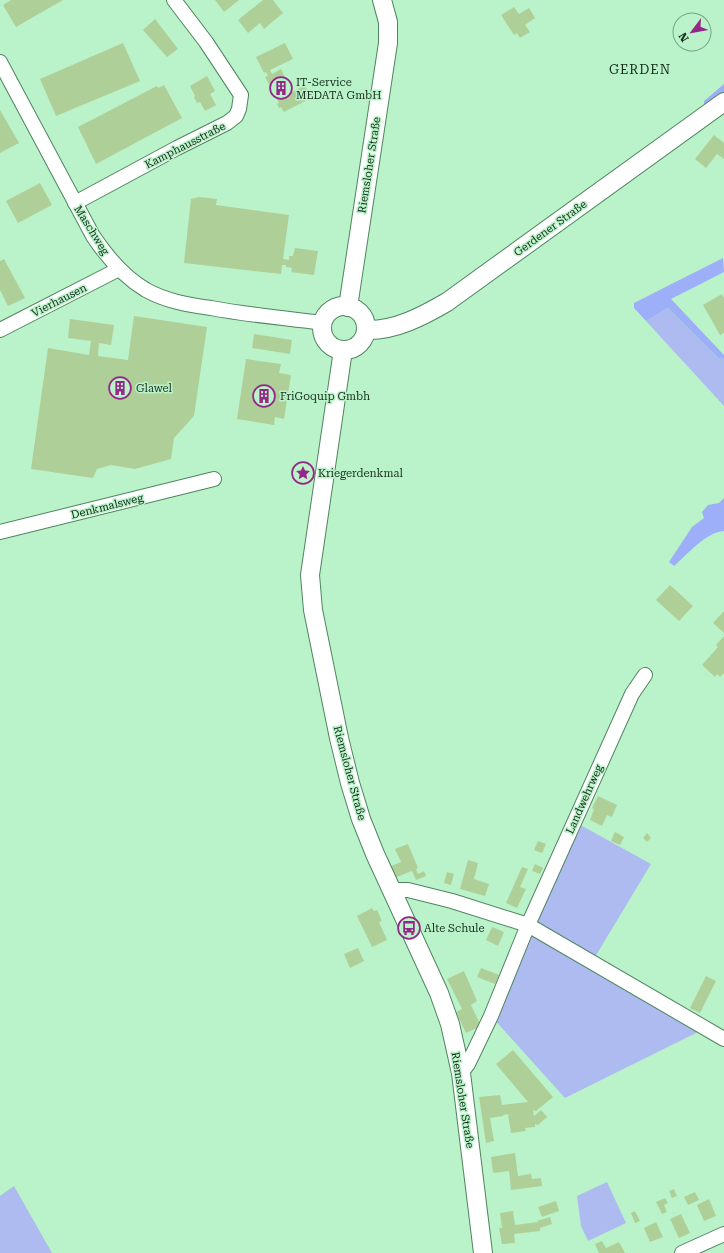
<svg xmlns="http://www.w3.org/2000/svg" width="724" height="1253" viewBox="0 0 724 1253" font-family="'Roboto Serif',serif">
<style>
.green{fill:#adbbf1}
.forest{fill:#9daff8}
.building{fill:#afcf98}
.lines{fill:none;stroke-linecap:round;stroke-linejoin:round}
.minor-casing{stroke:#4f8560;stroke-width:16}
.major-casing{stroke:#4f8560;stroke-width:20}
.minor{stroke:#fff;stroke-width:14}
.major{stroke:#fff;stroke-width:18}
.labels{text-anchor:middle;stroke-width:3;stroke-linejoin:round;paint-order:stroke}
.poi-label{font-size:11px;fill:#162d1d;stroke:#baf3c9;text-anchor:start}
.street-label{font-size:11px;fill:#162d1d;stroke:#baf3c9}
.quarter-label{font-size:13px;letter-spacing:1px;fill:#162d1d;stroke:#baf3c9}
</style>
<rect width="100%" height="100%" fill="#baf3c9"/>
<!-- green -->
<g class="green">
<path d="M668 308 718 358 724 359V406L646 321Z"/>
<path d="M575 822 651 864 592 962 706 1028 565 1098 491 1016Z"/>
<path d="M607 1182 626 1223 588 1241 581 1226 577 1196Z"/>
<path d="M14 1186 52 1253H0V1196Z"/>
</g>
<!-- forest -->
<g class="forest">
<path d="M724 84V96L704 110V101Z"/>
<path d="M723 258 724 272 671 299 724 355V359L718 358 668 308 646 321 634 308V303Z"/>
<path d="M724 498V531C706 532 688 554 674 566L669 562 692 527 704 518 702 512 708 505 719 503Z"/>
</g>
<!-- building -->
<g class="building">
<path d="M11 0H63L16 27 3 5Z"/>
<path d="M215 0H239L224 12Z"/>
<path d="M263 0H273L283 13 264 29 260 23 248 33 238 20Z"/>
<path d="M514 7 519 14 529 8 535 18 525 25 530 32 520 38 517 33 514 35 501 15Z"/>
<path d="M155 19 178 49 167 57 143 30Z"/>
<path d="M123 43 140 81 56 116 40 79Z"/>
<path d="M285 43 293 59 270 70 272 74 281 69 292 92 305 85 311 98 284 112 281 107 279 108 277 104 279 103 265 77 268 76 266 72 264 73 256 57Z"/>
<path d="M207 76 215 91 210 94 216 105 205 111 200 102 197 103 194 97 195 96 190 86Z"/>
<path d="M164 85 182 118 96 164 78 127 157 86 158 88Z"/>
<path d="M0 110 19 143 0 153Z"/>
<path d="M714 135 724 143V159L717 154 706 168 695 159Z"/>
<path d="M40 183 52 205 18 223 6 201Z"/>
<path d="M199 197 217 199 216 205 289 215 283 259 289 260V256H293L295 248 318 251 314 275 291 272 292 268 286 267V265H282L281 274 184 263 191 199Z"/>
<path d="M4 259 25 298 8 306 0 290V261Z"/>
<path d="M722 294 724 298V333L720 335 703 305Z"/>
<path d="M134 316 207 327 194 416 174 438 171 459 135 469 111 465 97 469 93 478 31 469 48 348 89 355 91 341 68 338 70 319 114 325 111 345 99 343 98 356 128 360Z"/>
<path d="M254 334 292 340 290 354 252 348Z"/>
<path d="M246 359 281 364 279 373 291 375 284 419 275 417 274 425 237 419Z"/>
<path d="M670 585 693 606 679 621 656 600Z"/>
<path d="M724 611V633L713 623Z"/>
<path d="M724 636V673L720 677 717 674 715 677 702 665 718 647 716 645Z"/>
<path d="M598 796 617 805 612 817 607 815 602 826 590 820 594 809 592 808Z"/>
<path d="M615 832 624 837 620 845 611 841Z"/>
<path d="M647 833 651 838 647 842 643 838Z"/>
<path d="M538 841 546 844 542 853 534 850Z"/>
<path d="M408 844 418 868 416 869 418 874 424 871 426 876 416 880 412 871 394 878 389 867 401 862 395 849Z"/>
<path d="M468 860 478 863 474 879 489 884 485 896 460 889Z"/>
<path d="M535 864 543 868 540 874 532 871Z"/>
<path d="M522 867 528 869 520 887 526 889 517 908 506 903Z"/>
<path d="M447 872 454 874 451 885 444 883Z"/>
<path d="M372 908 374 911 377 910 382 921 379 922 387 940 372 947 357 916Z"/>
<path d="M492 927 504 932 498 946 486 940Z"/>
<path d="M358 948 364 961 350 968 344 954Z"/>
<path d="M481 968 499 975 495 984 477 977Z"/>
<path d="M464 971 477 1001 471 1005 481 1026 466 1033 456 1012 462 1009 447 979Z"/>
<path d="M706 976 716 981 700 1013 690 1008Z"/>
<path d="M513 1050 553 1097 536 1111 533 1110 534 1116 541 1110 547 1117 538 1125 535 1124V1127L525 1128 526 1131 511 1133 508 1114 503 1115V1116L490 1118 494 1141 486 1143 479 1097 500 1095 502 1105 528 1102 496 1064Z"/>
<path d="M515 1153 518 1176 531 1174 532 1179 541 1178 542 1186 511 1190 509 1171 493 1173 491 1157Z"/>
<path d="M674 1189 677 1196 672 1198 669 1191Z"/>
<path d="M695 1192 699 1200 688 1205 684 1197Z"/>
<path d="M665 1198 668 1203 664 1205 667 1212 662 1214 656 1202Z"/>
<path d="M709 1199 716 1216 704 1221 697 1205Z"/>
<path d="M556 1201 559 1211 542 1217 538 1207Z"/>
<path d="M513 1211 515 1225 538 1222 537 1221 550 1217 552 1224 540 1228V1231L514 1234 515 1243 502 1244 499 1228H502L500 1213Z"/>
<path d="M635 1211 640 1221 635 1223 631 1213Z"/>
<path d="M681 1214 690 1233 679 1238 670 1219Z"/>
<path d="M656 1222 663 1237 650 1242 644 1228Z"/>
<path d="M602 1241 606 1248 619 1242 625 1253H599L595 1244Z"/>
</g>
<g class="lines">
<!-- minor casing -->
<g class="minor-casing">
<g id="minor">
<path d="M0 62 93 236C107 257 124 277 146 290 166 301 188 305 211 308 248 315 286 318 323 323"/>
<path d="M75 203 177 148 227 123 236 116 239 109 241 95 206 42 174 0"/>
<path d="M0 330 119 269"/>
<path d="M0 532 214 479"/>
<path d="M391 890H408L452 901 528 925 724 1039"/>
<path d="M461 1073 468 1064 491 1016 528 925 632 694 645 675"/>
<path d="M682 1253 724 1234"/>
</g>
</g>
<!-- major casing -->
<g class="major-casing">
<g id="major">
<circle cx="344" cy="328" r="22"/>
<path d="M348 307 388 43V22L382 0"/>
<path d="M366 330C395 331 423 316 447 302L724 102"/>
<path d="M343 350 310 575 313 610 339 738 350 783 361 819 375 854 439 993 450 1024 461 1073 483 1253"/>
</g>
</g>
<!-- minor -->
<use href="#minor" class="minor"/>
<!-- major -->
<use href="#major" class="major"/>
</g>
<!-- icons -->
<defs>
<g id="building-ring" transform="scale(1.15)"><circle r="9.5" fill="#baf3c9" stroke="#942788" stroke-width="1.5"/><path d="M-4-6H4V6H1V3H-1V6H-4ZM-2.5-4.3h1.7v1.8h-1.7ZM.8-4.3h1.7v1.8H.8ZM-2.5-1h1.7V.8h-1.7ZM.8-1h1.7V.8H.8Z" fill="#942788"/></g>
<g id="sight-ring" transform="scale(1.15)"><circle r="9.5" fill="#baf3c9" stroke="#942788" stroke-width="1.5"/><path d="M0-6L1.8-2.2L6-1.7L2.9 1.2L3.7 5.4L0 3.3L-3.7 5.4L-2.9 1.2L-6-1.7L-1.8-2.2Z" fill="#942788"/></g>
<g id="bus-ring" transform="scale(1.15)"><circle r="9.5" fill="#baf3c9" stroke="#942788" stroke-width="1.5"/><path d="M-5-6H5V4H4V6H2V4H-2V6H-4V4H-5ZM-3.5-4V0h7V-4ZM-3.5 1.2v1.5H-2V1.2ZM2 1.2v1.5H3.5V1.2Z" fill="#942788"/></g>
</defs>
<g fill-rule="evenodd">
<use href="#building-ring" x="281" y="88"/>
<use href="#building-ring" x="120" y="388"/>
<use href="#building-ring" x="264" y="396"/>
<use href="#sight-ring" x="303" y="473"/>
<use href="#bus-ring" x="409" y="928"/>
</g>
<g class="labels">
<!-- poi labels -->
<g class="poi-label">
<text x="296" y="86">IT-Service<tspan x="296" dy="13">MEDATA GmbH</tspan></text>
<text x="136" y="392">Glawel</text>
<text x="280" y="400">FriGoquip Gmbh</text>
<text x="318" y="477">Kriegerdenkmal</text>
<text x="424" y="932">Alte Schule</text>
</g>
<!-- street labels -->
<g class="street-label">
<text transform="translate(185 145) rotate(-27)" y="4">Kamphausstraße</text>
<text transform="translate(369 165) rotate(-81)" y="4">Riemsloher Straße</text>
<text transform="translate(550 228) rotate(-36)" y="4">Gerdener Straße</text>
<text transform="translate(92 230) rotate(58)" y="4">Maschweg</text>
<text transform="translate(59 300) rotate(-27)" y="4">Vierhausen</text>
<text transform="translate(107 506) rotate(-14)" y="4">Denkmalsweg</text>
<text transform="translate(350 773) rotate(75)" y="4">Riemsloher Straße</text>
<text transform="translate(584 799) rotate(-66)" y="4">Landwehrweg</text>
<text transform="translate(463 1100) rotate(81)" y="4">Riemsloher Straße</text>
</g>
<!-- quarter labels -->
<g class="quarter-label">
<text x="640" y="74">GERDEN</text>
</g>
</g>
<!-- north arrow -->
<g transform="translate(692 32) rotate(238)"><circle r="19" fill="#baf3c9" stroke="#78a484"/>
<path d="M0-3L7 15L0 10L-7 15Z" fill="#942788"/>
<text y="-6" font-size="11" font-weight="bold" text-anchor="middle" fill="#162d1d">N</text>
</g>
</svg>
